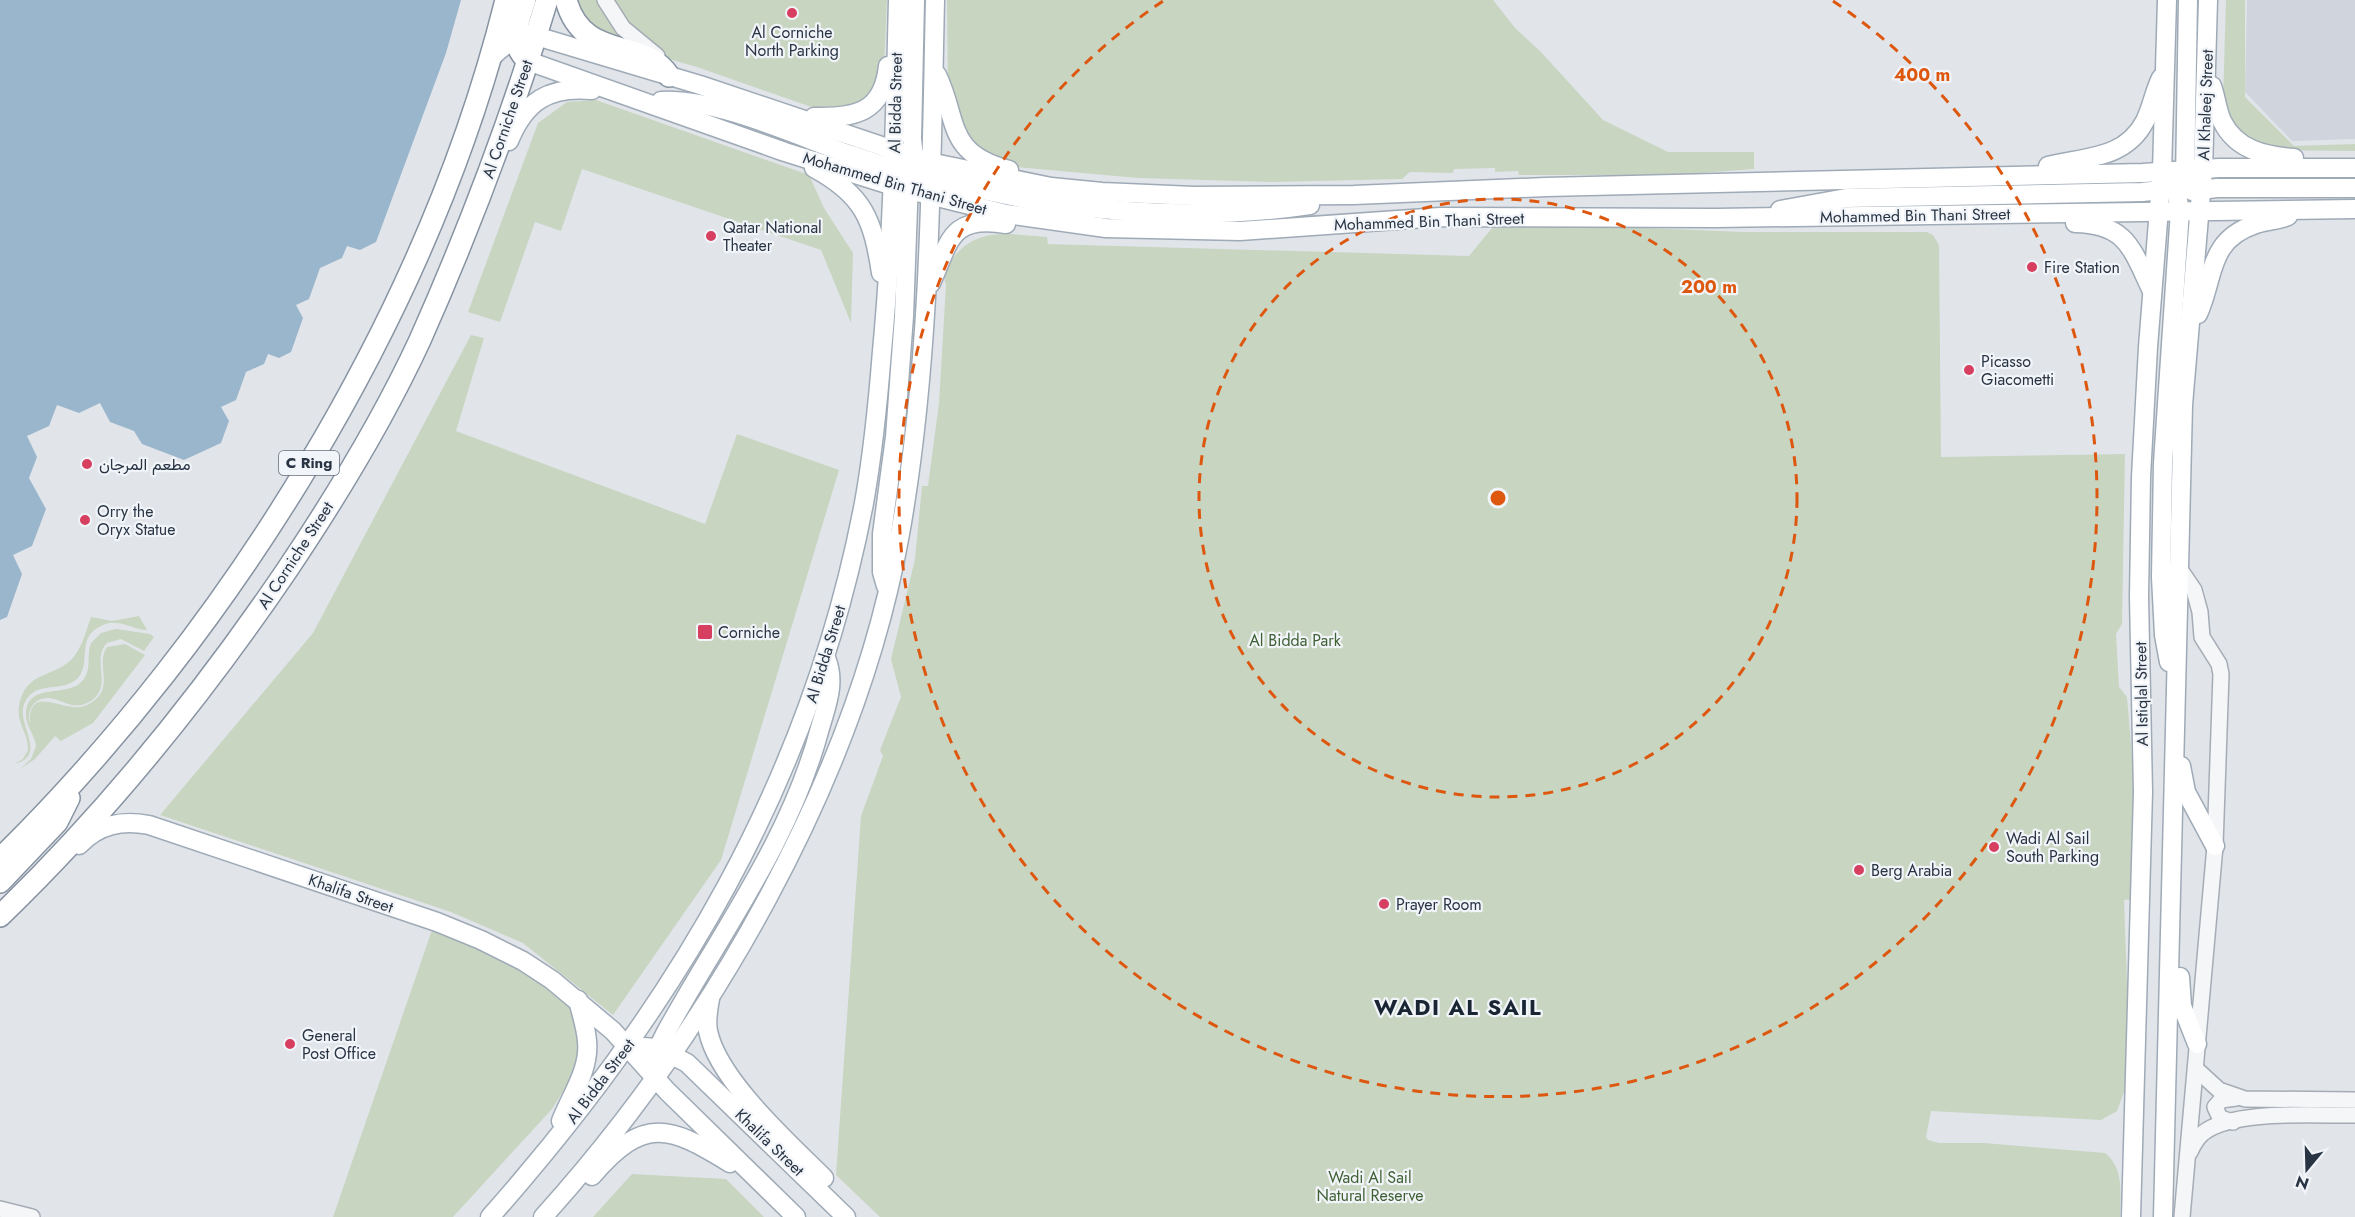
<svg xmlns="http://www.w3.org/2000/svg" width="2355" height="1217" viewBox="0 0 2355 1217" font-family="Jost,Vazirmatn,sans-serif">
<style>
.built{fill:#cfd4dd}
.green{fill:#c8d5c1}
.water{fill:#9ab6cc}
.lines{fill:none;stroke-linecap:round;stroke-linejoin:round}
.minor-casing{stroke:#a6acb5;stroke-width:18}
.major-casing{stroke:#9faab7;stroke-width:21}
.highway-casing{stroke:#8793a2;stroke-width:24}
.minor{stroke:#f4f6f8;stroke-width:15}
.major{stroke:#fff;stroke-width:18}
.highway{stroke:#fff;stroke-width:21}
.ring{fill:none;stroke:#de570f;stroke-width:3;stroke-dasharray:10 8}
.poi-dot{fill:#d63f5f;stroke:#f1f4f8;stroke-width:2}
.labels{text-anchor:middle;stroke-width:4.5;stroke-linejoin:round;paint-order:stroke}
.shield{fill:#f1f4f8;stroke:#646e79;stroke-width:1.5}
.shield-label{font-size:15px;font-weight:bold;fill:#283443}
.poi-label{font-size:16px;fill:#283443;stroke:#f1f4f8;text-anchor:start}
.street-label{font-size:16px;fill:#283443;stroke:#f1f4f8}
.park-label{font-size:16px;fill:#3f6034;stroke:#f1f4f8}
.district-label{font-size:22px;font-weight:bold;letter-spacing:1.5px;fill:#1a2534;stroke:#f1f4f8}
.centre{fill:#de570f;stroke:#f1f4f8;stroke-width:3}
.ring-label{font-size:18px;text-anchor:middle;font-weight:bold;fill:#de570f;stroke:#f1f4f8;stroke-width:4.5;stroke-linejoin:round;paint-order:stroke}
</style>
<rect width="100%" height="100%" fill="#e1e5ea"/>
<!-- built -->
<path class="built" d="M2247 0H2355V139L2292 141 2245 92Z"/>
<!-- green -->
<g class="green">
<path d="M574 0H887L884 67 863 107 823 111 697 67 623 46 590 29Z"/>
<path d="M947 0H1493L1516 29 1541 52 1603 120 1668 152H1754V169L1673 175H1519L1518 171 1495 172V168L1454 169 1453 173 1410 172 1402 179 1272 182 1138 178 1016 167 971 145 948 91Z"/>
<path d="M2226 0H2245V97L2294 146 2355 144V151L2272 150 2238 134 2223 102Z"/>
<path d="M596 100 809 175 824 208 853 253 851 323 821 250 582 169 561 231 535 222 500 322 468 312 538 123 567 102Z"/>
<path d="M1572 225 1744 232H1927L1933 235 1939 245 1941 457 2125 454 2122 624 2116 634 2119 687 2127 697 2133 769 2134 899 2124 900 2129 1039 2125 1089 2117 1111 2101 1120 1931 1111 1926 1137 1928 1140 1939 1143H1984L2105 1153C2125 1169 2120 1194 2120 1217H880L836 1175 861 816 883 756 880 750 901 697 891 659 915 559 922 486H928L939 403 946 285 943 273C969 226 1001 233 1047 237L1048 244 1469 256 1492 228Z"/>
<path d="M471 335 484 338 456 431 705 524 737 434 839 470 721 860 613 1015 523 943 451 912 160 815 313 633Z"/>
<path d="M139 616 147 630C132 630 119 618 103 625 74 637 93 663 77 679 61 693 36 680 25 702 14 723 50 756 14 764L23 759 28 750C29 734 16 723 19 706 25 671 53 678 72 659 82 648 86 631 91 617L112 621Z"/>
<path d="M116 629 150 634 154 637 144 651 121 639 107 643C90 660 115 687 89 702 73 711 64 700 49 698 34 697 26 711 30 724 28 680 66 716 87 705 118 690 94 666 107 647L125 644 145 655 93 723 61 741 55 736 35 759 20 769 31 759 36 746C35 735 26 727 26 715 26 680 69 700 84 679 92 667 86 655 91 643L101 633Z"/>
<path d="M432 930 489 952 530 974 565 999 581 1026 577 1069 552 1109 453 1217H333Z"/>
<path d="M632 1174 726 1179 764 1217H593Z"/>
</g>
<!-- water -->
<path class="water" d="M0 0H461L446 53 376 242 360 250 347 246 342 258 320 268 309 299 296 305 303 318 291 352 279 358 268 354 264 364 246 372 236 400 221 407 229 421 221 443 184 460 142 444 134 431 110 422 100 403 79 413 57 405 49 426 27 436 37 457 29 478 46 509 32 546 13 555 22 574 7 617 0 620Z"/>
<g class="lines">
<!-- minor casing -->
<g class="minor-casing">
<g id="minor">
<path d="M605 0 623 28 657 56"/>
<path d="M2179 568 2194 590 2200 612 2202 637 2219 664 2221 674 2215 846 2182 1217"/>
<path d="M2196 1069 2219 1090 2245 1099 2355 1100"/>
<path d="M2233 1122 2220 1118 2215 1107 2221 1100 2236 1098"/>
<path d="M2190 1152C2193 1145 2197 1138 2203 1133 2234 1109 2317 1116 2355 1115"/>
<path d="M0 1209 32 1217"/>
</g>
</g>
<!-- major casing -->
<g class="major-casing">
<g id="major">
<path d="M490 59C503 45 516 36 536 36L700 85 929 162 1051 187 1102 192 1194 196 1354 195 1546 187 2143 173 2219 168H2355"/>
<path d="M528 61 785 152 893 186 1006 214 1106 228 1240 231 1440 217 1716 218 2355 209"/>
<path d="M937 75C959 121 945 153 1009 170"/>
<path d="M2212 86C2216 97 2217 110 2222 121 2236 150 2265 156 2294 158"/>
<path d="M661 101C716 98 797 136 851 155 868 160 886 168 904 169"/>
<path d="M814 117C855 118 883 113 888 66"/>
<path d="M509 141C525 101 549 86 592 90"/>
<path d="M2048 166C2083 157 2125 160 2145 121 2152 107 2154 92 2161 78"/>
<path d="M814 168C864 195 873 220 881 273"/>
<path d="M915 168 912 139 915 0"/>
<path d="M2162 171 2175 183 2180 211 2163 463 2161 577 2164 635 2169 662"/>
<path d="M2185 180 2188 0"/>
<path d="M893 186 905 181 924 179C967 185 1008 197 1050 203 1136 215 1223 218 1310 205"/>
<path d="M2192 191 2217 188H2355"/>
<path d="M1780 210 1846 198 2142 192 2171 189"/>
<path d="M2075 223C2128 224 2132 250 2152 291"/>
<path d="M931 283C950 242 949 215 1006 224"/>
<path d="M2198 314C2215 277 2207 240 2256 224 2266 220 2277 221 2288 216"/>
<path d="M886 586 882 572V534L895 437 904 316 909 181"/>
<path d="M2181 766 2186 792 2215 846"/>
<path d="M79 845C99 824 122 820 149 825L437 922 481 940 523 961 552 980 613 1031 667 1091 796 1217"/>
<path d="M2180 977 2182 1006 2197 1044"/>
<path d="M710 999C708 1009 706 1020 708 1031 718 1080 789 1143 824 1178"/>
<path d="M627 1046 658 1048 687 1063 846 1217"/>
<path d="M654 1075 658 1048 666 1032C721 932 790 841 820 728 827 704 836 682 826 658"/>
<path d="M561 1121C571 1095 590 1070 587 1041 586 1027 581 1013 578 1000"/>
<path d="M592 1176C644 1115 670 1126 730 1163"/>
<path d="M490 1217C676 1007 811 781 864 503 873 453 878 402 882 351 893 235 895 117 898 0"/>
<path d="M543 1217C709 1033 856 780 900 534 931 360 931 176 935 0"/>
<path d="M2131 1217 2143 792 2139 597 2141 477 2148 347 2162 171 2167 0"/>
<path d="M2163 1217 2183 405 2203 170 2208 0"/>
</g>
</g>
<!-- highway casing -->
<g class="highway-casing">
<g id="highway">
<path d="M525 0C518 22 508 43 528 61"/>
<path d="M566 0C583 63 645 37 669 76"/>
<path d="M0 859C230 633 428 314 506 0"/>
<path d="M0 882 57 822 69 798"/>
<path d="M0 916C109 811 202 695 287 570 336 497 383 420 420 340 469 230 512 116 547 0"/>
</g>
</g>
<!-- minor -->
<use href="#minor" class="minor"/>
<!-- major -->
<use href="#major" class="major"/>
<!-- highway -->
<use href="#highway" class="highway"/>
</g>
<!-- distance rings -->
<g class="ring">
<circle cx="1498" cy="498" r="299"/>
<path d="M1833 1A599 599 0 1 1 1163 1"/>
</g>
<!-- markers -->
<g class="poi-dot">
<circle cx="792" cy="13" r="6"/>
<circle cx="711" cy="236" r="6"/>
<circle cx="2032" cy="267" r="6"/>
<circle cx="1969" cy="370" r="6"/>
<circle cx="87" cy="464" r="6"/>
<circle cx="85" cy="520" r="6"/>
<rect x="697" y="624" width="16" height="16" rx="3"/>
<circle cx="1994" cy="847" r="6"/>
<circle cx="1859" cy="870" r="6"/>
<circle cx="1384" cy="904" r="6"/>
<circle cx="290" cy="1044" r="6"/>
</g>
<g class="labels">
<!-- shield labels -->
<rect class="shield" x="279" y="451" width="60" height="24" rx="4.5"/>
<g class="shield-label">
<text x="309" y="468">C Ring</text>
</g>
<!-- poi labels -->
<g class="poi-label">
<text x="792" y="38" text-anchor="middle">Al Corniche<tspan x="792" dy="18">North Parking</tspan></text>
<text x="723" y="233">Qatar National<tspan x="723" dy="18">Theater</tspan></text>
<text x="2044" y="273">Fire Station</text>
<text x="1981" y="367">Picasso<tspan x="1981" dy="18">Giacometti</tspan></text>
<text x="99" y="470">مطعم المرجان</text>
<text x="97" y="517">Orry the<tspan x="97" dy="18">Oryx Statue</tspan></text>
<text x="718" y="638">Corniche</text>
<text x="2006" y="844">Wadi Al Sail<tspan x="2006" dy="18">South Parking</tspan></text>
<text x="1871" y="876">Berg Arabia</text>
<text x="1396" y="910">Prayer Room</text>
<text x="302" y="1041">General<tspan x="302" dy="18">Post Office</tspan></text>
</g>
<!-- street labels -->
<g class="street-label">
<text transform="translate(895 103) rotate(-89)" y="6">Al Bidda Street</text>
<text transform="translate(2205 105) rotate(-88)" y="6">Al Khaleej Street</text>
<text transform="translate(507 119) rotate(-71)" y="6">Al Corniche Street</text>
<text transform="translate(895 183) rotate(16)" y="6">Mohammed Bin Thani Street</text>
<text transform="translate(1915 215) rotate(-1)" y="6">Mohammed Bin Thani Street</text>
<text transform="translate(1429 221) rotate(-2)" y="6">Mohammed Bin Thani Street</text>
<text transform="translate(295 555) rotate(-57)" y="6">Al Corniche Street</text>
<text transform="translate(825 654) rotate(-73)" y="6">Al Bidda Street</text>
<text transform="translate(2141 694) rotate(-91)" y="6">Al Istiqlal Street</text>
<text transform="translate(351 893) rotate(19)" y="6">Khalifa Street</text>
<text transform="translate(600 1081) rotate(-53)" y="6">Al Bidda Street</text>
<text transform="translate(770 1142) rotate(44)" y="6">Khalifa Street</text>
</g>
<!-- park labels -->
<g class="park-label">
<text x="1295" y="646">Al Bidda Park</text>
<text x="1370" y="1183">Wadi Al Sail<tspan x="1370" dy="18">Natural Reserve</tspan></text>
</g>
<!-- district labels -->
<g class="district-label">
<text x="1458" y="1015">WADI AL SAIL</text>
</g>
</g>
<circle cx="1498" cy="498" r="9" class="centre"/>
<g class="ring-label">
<text x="1922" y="81">400 m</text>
<text x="1709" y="293">200 m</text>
</g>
<!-- north arrow -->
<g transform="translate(2307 1169) rotate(199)" stroke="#f1f4f8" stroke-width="4.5" paint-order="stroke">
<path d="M0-4.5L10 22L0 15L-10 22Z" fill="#283443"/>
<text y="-9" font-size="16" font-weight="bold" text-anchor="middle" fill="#283443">N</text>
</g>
</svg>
